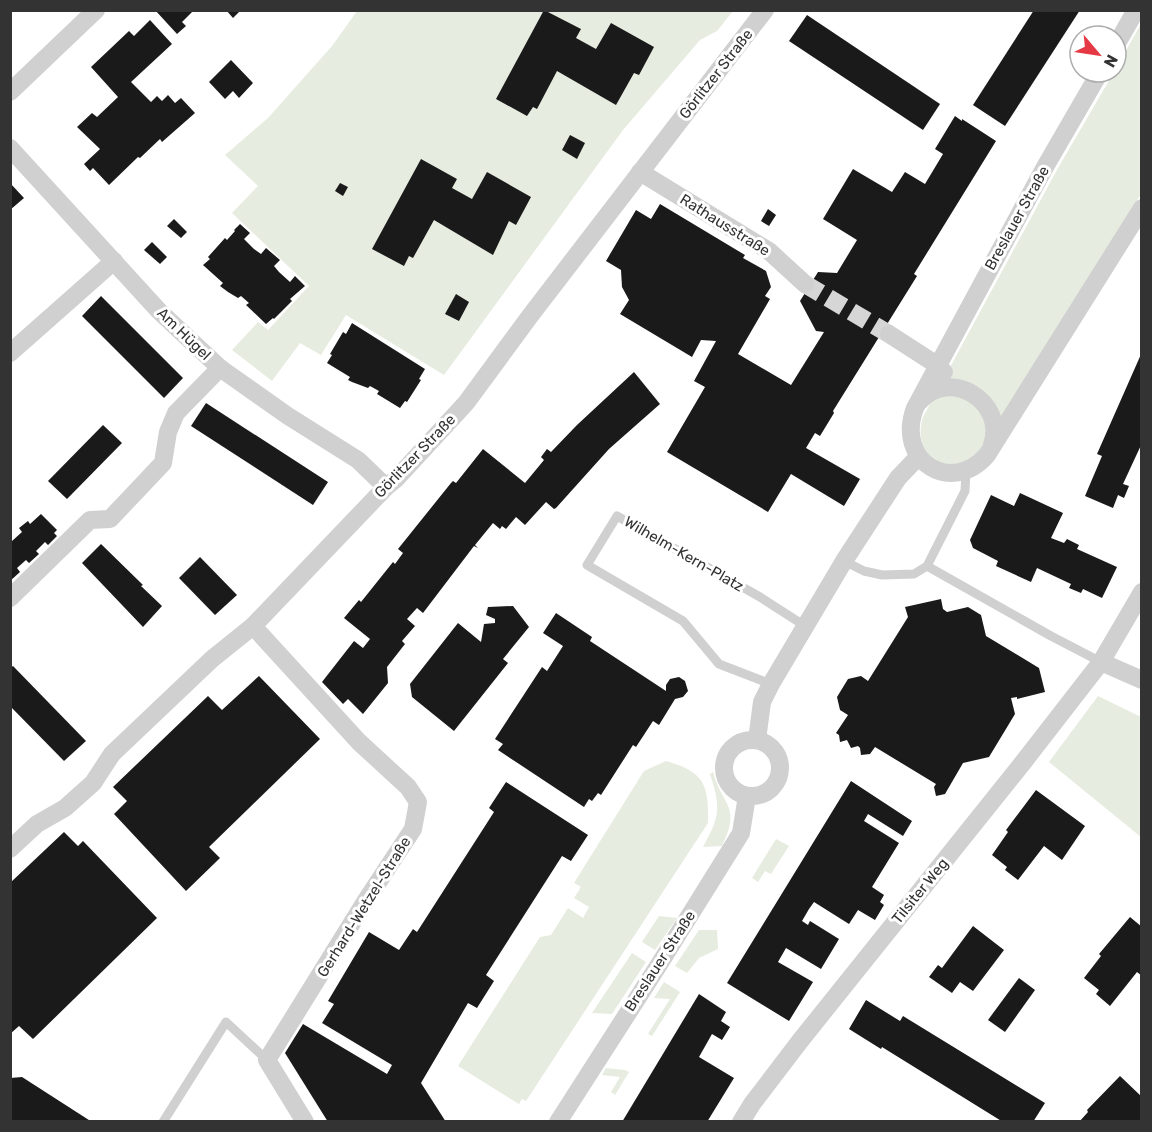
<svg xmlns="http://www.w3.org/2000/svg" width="1152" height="1132" viewBox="0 0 1152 1132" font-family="Rubik,sans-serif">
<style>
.green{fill:#e6ecdf}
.building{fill:#1a1a1a}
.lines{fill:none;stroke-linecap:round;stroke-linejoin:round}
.street-tunnel{stroke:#d6d6d6;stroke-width:18;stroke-dasharray:18 9;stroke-linecap:butt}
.lane{stroke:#d0d0d0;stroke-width:9}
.street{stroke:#d0d0d0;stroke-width:18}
.labels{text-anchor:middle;stroke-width:6;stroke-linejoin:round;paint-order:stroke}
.street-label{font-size:15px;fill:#333;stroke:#fff}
</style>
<rect width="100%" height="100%" fill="#fff"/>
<!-- green -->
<g class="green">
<path d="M357 11H733L717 31 700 40 623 130 444 375 346 315 321 355 300 343 272 381 232 350 258 322 268 330 309 286 232 213 258 186 225 155 268 118 332 46Z"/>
<path d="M1141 24V194L980 450C952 481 910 458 923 417L1058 168 1114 72H1116V68Z"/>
<path d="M1098 696 1141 717V837L1049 762Z"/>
<path d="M666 761C704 772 709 784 708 823L526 1101 522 1099 519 1104 458 1066 540 937 551 935 568 908 583 918 589 907 574 898 581 887 574 883 644 771Z"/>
<path d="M713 772C722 806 742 806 722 846L703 847C720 817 721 807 710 774Z"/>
<path d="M776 839 789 846 771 874 765 871 758 882 752 878Z"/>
<path d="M659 916 677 918 655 950 642 942Z"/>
<path d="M699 930H717L718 949 699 958 687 973 675 966Z"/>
<path d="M632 953 646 962 612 1014 592 1013Z"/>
<path d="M664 982 680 992 652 1036 648 1034 670 999 654 998Z"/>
<path d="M606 1068 625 1070 629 1072 615 1095 611 1092 620 1077 602 1075Z"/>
</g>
<!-- building -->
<g class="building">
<path d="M155 10H194L182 22 186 26 177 34Z"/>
<path d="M226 10H241L233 18Z"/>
<path d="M544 10 581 29 576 38 596 49 611 23 654 47 639 75 634 73 616 105 557 71 537 109 533 107 527 116 496 99Z"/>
<path d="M1034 10H1080L1005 126 973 105Z"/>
<path d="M807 15 940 104 923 130 789 41Z"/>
<path d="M150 20 172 44 131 82 151 102 157 96 162 101 168 95 175 103 181 98 195 113 162 142 160 139 140 158 138 157 109 185 93 168 90 171 84 164 100 149 77 127 92 113 97 117 118 97 91 67 129 31 134 36Z"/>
<path d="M231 60 253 83 239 98 233 91 225 99 209 82Z"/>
<path d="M955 116 962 121V119L996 141 914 274 917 276 833 411 834 413 820 436 815 433 806 448 860 479 844 506 791 474 768 512 667 452 705 387 694 381 716 341 701 340 692 357 620 314 629 300 622 287 621 270 606 261 636 210 651 219 660 204 745 255 743 258 766 271 771 287 765 296 770 299 738 354 791 385 824 332 816 331 800 301 818 272 837 273 857 240 823 219 853 169 892 192 905 172 925 184 943 154 935 149Z"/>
<path d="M570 135 585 143 577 159 562 150Z"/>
<path d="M421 159 457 179 452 188 472 199 487 172 531 197 516 225 509 221 493 255 434 220 413 258 409 256 404 266 372 249Z"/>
<path d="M10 183 24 198 10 210Z"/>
<path d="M340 183 348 187 343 196 335 191Z"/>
<path d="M768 209 776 215 769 226 761 221Z"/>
<path d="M174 219 187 232 181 238 167 226Z"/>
<path d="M240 224 250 233 244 239 254 249 261 254 266 248 280 260 274 266 279 272 290 282 295 276 305 286 290 299 292 301 274 319 273 318 266 324 246 305 249 303 241 296 238 298 228 292 220 286 223 283 203 265 210 259 208 257 225 238 227 240 235 231 234 230Z"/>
<path d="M152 242 167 257 160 264 144 250Z"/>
<path d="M456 294 469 302 459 321 445 314Z"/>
<path d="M101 296 183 378 164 398 82 316Z"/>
<path d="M352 323 425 369 419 379 421 380 407 402 405 401 400 408 377 394 379 391 370 386 368 388 352 382 348 380 350 377 327 363 332 355 330 354 343 332 346 334Z"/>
<path d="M1142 352V443L1123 484 1129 486 1124 498 1118 495 1113 508 1085 496 1102 456 1097 454Z"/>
<path d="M634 372 660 404 609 449 556 508 554 509 546 502 525 525 516 517 506 529 502 526 500 529 493 523 475 545 478 548 474 546 423 613 417 608 407 619 415 626 402 641 405 644 387 667 388 683 363 714 348 699 343 704 322 682 354 641 363 648 370 639 344 618 359 600 361 602 393 562 395 564 403 553 398 549 451 483 453 481 456 483 483 449 525 483 544 460 541 457 547 449 551 452 577 425Z"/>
<path d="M206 403 328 482 313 505 191 426Z"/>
<path d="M103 425 122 443 67 499 48 481Z"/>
<path d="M1020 493 1063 513 1051 538 1064 543 1067 539 1079 545 1077 549 1117 567 1102 598 1083 589 1081 593 1069 588 1071 584 1037 568 1031 582 996 566 998 561 973 548 970 540 991 495 1014 506Z"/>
<path d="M41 514 57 530 54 533 57 536 48 545 45 542 36 551 39 554 29 563 26 560 17 568 20 572 10 581V540L12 541 22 532 19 528 28 521 30 524Z"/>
<path d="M101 544 143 585 141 586 162 606 143 627 82 563Z"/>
<path d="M200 557 237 595 215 615 179 578Z"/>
<path d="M941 599 943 609 947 612 968 607 981 615 986 636 1039 668 1045 692 1017 699V697L1011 698 1015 714 989 757 963 763 945 794 936 796 934 787 936 784 875 747 870 754 861 755 860 748 858 746 851 748 847 740 840 742 839 735 836 733 848 715 840 710 837 697 848 679 861 676 868 681 908 617 905 607Z"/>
<path d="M513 606 529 627 503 659 508 663 454 731 412 697 410 684 458 623 481 642 484 624 495 623V619L486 615 488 607Z"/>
<path d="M556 613 592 637 590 641 666 691V685L670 679 679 677 685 681 688 691 683 697 675 699 659 725 653 721 636 747 633 745 601 795 598 793 592 801 589 799 584 807 498 750 503 744 495 739 542 667 547 671 563 646 543 633Z"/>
<path d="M13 666 86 741 64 761 10 706V668Z"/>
<path d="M259 676 320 739 209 847 220 858 186 891 114 814 127 801 113 787 208 696 222 710Z"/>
<path d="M851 781 912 821 903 836 868 814 864 821 899 843 872 887 884 895 880 902 884 905 875 920 858 910 849 924 814 902 809 909 802 921 808 925 810 921 839 939 821 969 786 948 778 962 813 982 789 1021 727 983Z"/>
<path d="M506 782 588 835 571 861 562 856 486 975 494 981 477 1008 468 1003 421 1083 446 1122H328L285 1053 303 1024 387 1074 392 1065 322 1023 334 1004 328 1001 369 932 399 950 413 929 417 932 494 812 489 808Z"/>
<path d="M1036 790 1085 826 1062 860 1044 846 1018 880 1005 870 1007 867 992 855 1008 832 1006 830Z"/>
<path d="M64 832 78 846 83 841 157 918 33 1039 19 1026 10 1034V883Z"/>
<path d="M1130 917 1142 927V976L1137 972 1110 1006 1096 994 1099 990 1084 978 1101 956 1099 954Z"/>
<path d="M973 926 1004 950 973 991 960 982 952 993 929 977 938 965 942 968Z"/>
<path d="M1019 978 1035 990 1005 1032 988 1020Z"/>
<path d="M699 994 726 1012 721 1021 730 1027 722 1040 712 1034 699 1057 734 1078 707 1122H622Z"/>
<path d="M866 1000 900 1021 903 1016 1045 1103 1033 1122H1003L882 1047 881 1049 849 1029Z"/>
<path d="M1120 1076 1142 1097V1122H1079L1088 1112 1087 1110Z"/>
<path d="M22 1077 92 1122H10V1078Z"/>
</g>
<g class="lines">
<!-- street-tunnel -->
<path class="street-tunnel" d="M805 284 889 334"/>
<!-- lane -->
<g class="lane">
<path d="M844 561 864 571 882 575 914 574 927 566 965 491 966 471"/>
<path d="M927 566 1051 636 1101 662"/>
<path d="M771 684 719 664 683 621 587 565 617 516 760 597 805 626"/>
<path d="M163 1122 226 1022 267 1060"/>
</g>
<!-- street -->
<g class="street">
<path d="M1116 45 1136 10"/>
<path d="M1100 72 1045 167 915 408C895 461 951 496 987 455L1142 208"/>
<path d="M10 92 96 10"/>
<path d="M10 148 159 311 220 368 288 416 358 460 386 487"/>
<path d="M640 172 769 251 805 284"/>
<path d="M889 334 937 365 944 372"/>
<path d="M10 353 114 261"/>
<path d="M919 402C949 366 1007 402 992 445"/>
<path d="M10 598 90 520 110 519 163 463 168 432 176 413 220 368"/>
<path d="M253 626 359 742 408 787 418 802 413 829 365 902 267 1060 305 1122"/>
<path d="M1101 662 1142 680"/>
<circle cx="752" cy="768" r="28"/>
<path d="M757 740 762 702 771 684 844 561 898 478 918 457"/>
<path d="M10 849 37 824 65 808 93 783 112 754 212 659 253 626 386 487 396 479 466 403 530 316 765 10"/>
<path d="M558 1122 660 963 741 833 747 796"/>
<path d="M741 1122 752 1104 800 1041 1025 760 1101 662 1142 592"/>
</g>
</g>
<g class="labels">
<!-- street labels -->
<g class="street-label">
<text transform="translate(716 74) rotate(-52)" y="5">Görlitzer Straße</text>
<text transform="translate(1017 218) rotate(-61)" y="5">Breslauer Straße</text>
<text transform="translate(725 225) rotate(32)" y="5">Rathausstraße</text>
<text transform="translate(184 334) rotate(44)" y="5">Am Hügel</text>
<text transform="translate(415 456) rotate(-46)" y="5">Görlitzer Straße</text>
<text transform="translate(684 554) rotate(30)" y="5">Wilhelm-Kern-Platz</text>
<text transform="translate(920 891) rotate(-51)" y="5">Tilsiter Weg</text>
<text transform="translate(364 907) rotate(-58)" y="5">Gerhard-Wetzel-Straße</text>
<text transform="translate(660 961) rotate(-57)" y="5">Breslauer Straße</text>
</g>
</g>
<!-- border -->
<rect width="1152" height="1132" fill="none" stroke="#333333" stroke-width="24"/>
<!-- north arrow -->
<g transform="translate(1098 54) rotate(119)"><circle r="28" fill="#ffffff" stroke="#adadad" stroke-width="1.5"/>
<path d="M0-4.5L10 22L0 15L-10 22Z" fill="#e63946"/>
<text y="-9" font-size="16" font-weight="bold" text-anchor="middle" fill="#333333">N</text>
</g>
</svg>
